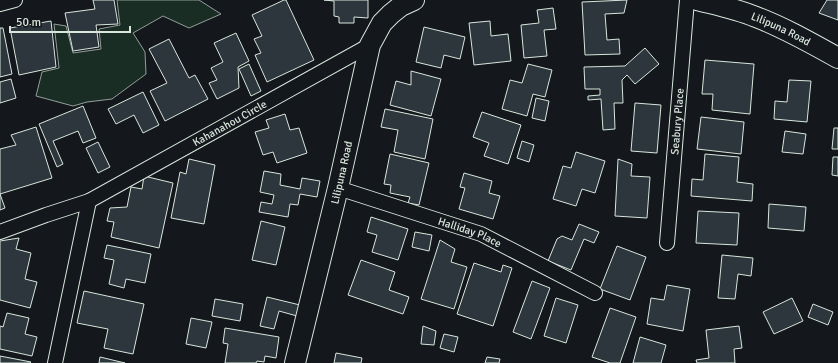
<svg xmlns="http://www.w3.org/2000/svg" width="838" height="363" viewBox="0 0 838 363" font-family="Signika,sans-serif">
<style>
.green{fill:#1a2d24;stroke:#939e99}
.building{fill:#2c363c;stroke:#d8e6dc}
.lines{fill:none;stroke-linecap:round;stroke-linejoin:round}
.street-casing{stroke:#d8e6dc;stroke-width:16}
.secondary-casing{stroke:#d8e6dc;stroke-width:22}
.street{stroke:#14181c;stroke-width:14}
.secondary{stroke:#14181c;stroke-width:20}
.labels{text-anchor:middle;stroke-width:3;stroke-linejoin:round;paint-order:stroke}
.street-label{font-size:11px;fill:#d8e6dc;stroke:#14181c}
</style>
<rect width="100%" height="100%" fill="#14181c"/>
<!-- green -->
<path class="green" d="M117 0H199L221 14 189 28 163 16 133 33 145 52 146 74 112 99 87 102 73 106 36 96 42 72 59 68 54 24 66 26 73 53 101 49 99 29 120 25Z"/>
<!-- building -->
<g class="building">
<path d="M93 0H114L118 24 96 25 99 47 73 51 65 13 95 9Z"/>
<path d="M284 0H286L314 60 267 82 255 55 261 53 254 39 262 36 252 15Z"/>
<path d="M324 0H368V18L354 17V23H339V17L334 16V1Z"/>
<path d="M627 0 624 13 605 14 607 40 619 39 620 54 585 55 582 2Z"/>
<path d="M827 0H838V20L819 13Z"/>
<path d="M553 8 556 29 544 30 547 56 524 58 521 25 539 23 537 10Z"/>
<path d="M51 21 56 67 19 75 10 28Z"/>
<path d="M490 21 491 36 508 34 511 61 474 65 469 23Z"/>
<path d="M424 27 465 37 460 59 444 55 441 68 416 62Z"/>
<path d="M0 28H3L12 74 0 77Z"/>
<path d="M236 33 249 61 238 67 239 88 217 99 209 83 217 80 211 68 223 62 214 43Z"/>
<path d="M169 39 189 78 195 75 208 99 165 121 150 91 167 83 149 49Z"/>
<path d="M645 48 659 64 635 84 627 75 622 80 623 103H614L615 129 603 130 601 99 588 100V96L600 95V89H585L584 67 625 66Z"/>
<path d="M705 60 754 64 750 114 712 110 713 94H702Z"/>
<path d="M249 64 261 91 251 96 239 69Z"/>
<path d="M528 64 552 70 545 97 533 94 527 116 502 109 510 80 522 83Z"/>
<path d="M411 71 441 79 431 116 390 105 396 81 411 85Z"/>
<path d="M11 79 16 98 0 103V82Z"/>
<path d="M789 80 811 81 807 122 774 119 775 101 787 102Z"/>
<path d="M143 92 159 125 143 133 134 115 116 124 108 109Z"/>
<path d="M536 98 549 101 545 121 532 118Z"/>
<path d="M635 103 661 105 657 153 631 151Z"/>
<path d="M83 106 96 138 83 143 78 131 53 141 63 164 57 167 39 124Z"/>
<path d="M385 109 433 119 425 159 394 152 398 130 381 127Z"/>
<path d="M482 112 521 125 508 164 484 156 489 143 473 137Z"/>
<path d="M285 114 290 130 299 128 307 153 277 163 273 152 263 155 255 132 269 128 266 120Z"/>
<path d="M701 117 744 122 741 154 697 149Z"/>
<path d="M36 127 52 178 0 194V149L16 145 11 135Z"/>
<path d="M834 128H838V149H832Z"/>
<path d="M785 131 806 134 803 154 782 152Z"/>
<path d="M522 141 534 145 529 162 517 158Z"/>
<path d="M98 142 110 167 98 173 86 148Z"/>
<path d="M576 152 605 161 595 193 582 189 576 206 553 199 563 166 571 168Z"/>
<path d="M390 154 429 163 419 205 408 203 410 197 390 193 391 185 384 184Z"/>
<path d="M705 154 739 157 737 182 753 184 752 201 691 196 692 179 703 180Z"/>
<path d="M833 157H838V176L832 175Z"/>
<path d="M189 159 215 165 204 224 171 218 180 172 186 174Z"/>
<path d="M618 159 632 164 631 176 650 177 647 218 615 216Z"/>
<path d="M264 171 281 174 280 185 300 189 302 178 320 181 317 197 300 194 298 205 290 204 288 217 259 212 261 202 272 204 274 195 260 192Z"/>
<path d="M464 173 492 181 489 193 500 196 493 219 459 209 465 188 460 187Z"/>
<path d="M144 176 173 183 159 248 111 237 114 222 107 221 110 208 127 207 131 187 142 189Z"/>
<path d="M0 194 5 208 0 210Z"/>
<path d="M769 204 806 207 804 231 768 228Z"/>
<path d="M698 211 739 213 737 245 696 243Z"/>
<path d="M371 217 408 229 398 260 372 252 377 235 367 232Z"/>
<path d="M261 221 285 227 276 265 252 260Z"/>
<path d="M579 224 599 232 594 243 584 239 571 270 548 261 557 239 562 236 572 240Z"/>
<path d="M415 232 432 235 429 251 412 247Z"/>
<path d="M19 238 16 249 31 253 25 279 37 282 30 308 0 300V241Z"/>
<path d="M440 240 455 249 451 262 467 267 454 309 421 299Z"/>
<path d="M107 245 151 254 145 283 126 279 124 288 109 284 114 260 104 258Z"/>
<path d="M617 246 646 257 630 300 600 289Z"/>
<path d="M722 255 753 258 751 276 738 274 735 299 718 298Z"/>
<path d="M361 260 395 272 389 290 409 297 403 314 348 295Z"/>
<path d="M474 263 501 272 503 265 512 268 493 326 457 314Z"/>
<path d="M532 281 550 288 531 339 513 332Z"/>
<path d="M667 285 690 289 683 331 647 324 651 298 664 300Z"/>
<path d="M84 291 144 304 133 354 104 348 108 329 77 323Z"/>
<path d="M267 297 300 305 297 316 279 311 274 329 260 326Z"/>
<path d="M556 298 578 305 566 343 544 336Z"/>
<path d="M792 298 803 321 774 334 763 312Z"/>
<path d="M215 299 243 304 240 321 212 316Z"/>
<path d="M813 304 833 312 828 325 808 317Z"/>
<path d="M610 308 636 317 620 363H610L592 357Z"/>
<path d="M7 313 29 318 25 334 37 337 32 356 0 349V326L3 327Z"/>
<path d="M191 318 212 322 206 348 186 344Z"/>
<path d="M423 326 436 331 434 345 421 344Z"/>
<path d="M739 326 742 348 734 349 735 363H697L696 360 709 358 706 330Z"/>
<path d="M225 328 279 337 276 358 265 356 264 362 257 361 256 363H225L228 344 223 343Z"/>
<path d="M444 334 458 337 454 352 440 348Z"/>
<path d="M640 337 666 345 661 363H633Z"/>
<path d="M336 353 362 358 361 363H334Z"/>
<path d="M0 356 31 362 30 363H0Z"/>
<path d="M100 357 125 363H99Z"/>
<path d="M487 357 500 359 499 363H485Z"/>
</g>
<g class="lines">
<!-- street casing -->
<g class="street-casing">
<g id="street">
<path d="M0 4 15 0"/>
<path id="s1" d="M338 188 481 234 595 293"/>
<path id="s2" d="M0 232 46 215 89 201 370 45"/>
<path id="s3" d="M667 243 687 0"/>
<path d="M55 363 89 201"/>
</g>
</g>
<!-- secondary casing -->
<g class="secondary-casing">
<g id="secondary">
<path id="s4" d="M697 0C717 5 737 9 756 17 785 28 811 43 838 58"/>
<path id="s5" d="M295 363 338 188 370 45 382 23 391 14 401 6 414 0"/>
</g>
</g>
<!-- street -->
<use href="#street" class="street"/>
<!-- secondary -->
<use href="#secondary" class="secondary"/>
</g>
<g class="labels">
<!-- street labels -->
<g class="street-label">
<text dy="4" stroke="none"><textPath href="#s4" startOffset="89">Lilipuna Road</textPath></text>
<text dy="4" stroke="none"><textPath href="#s3" startOffset="122">Seabury Place</textPath></text>
<text dy="4" stroke="none"><textPath href="#s2" startOffset="255">Kahanahou Circle</textPath></text>
<text dy="4" stroke="none"><textPath href="#s5" startOffset="196">Lilipuna Road</textPath></text>
<text dy="4" stroke="none"><textPath href="#s1" startOffset="139">Halliday Place</textPath></text>
</g>
</g>
<!-- scale -->
<path d="M10 26v6h120v-6" fill="none" stroke="#d8e6dc" stroke-width="2"/>
<text x="16" y="26" font-size="12" fill="#d8e6dc" stroke="#14181c" stroke-width="3" paint-order="stroke">50 m</text>
</svg>
